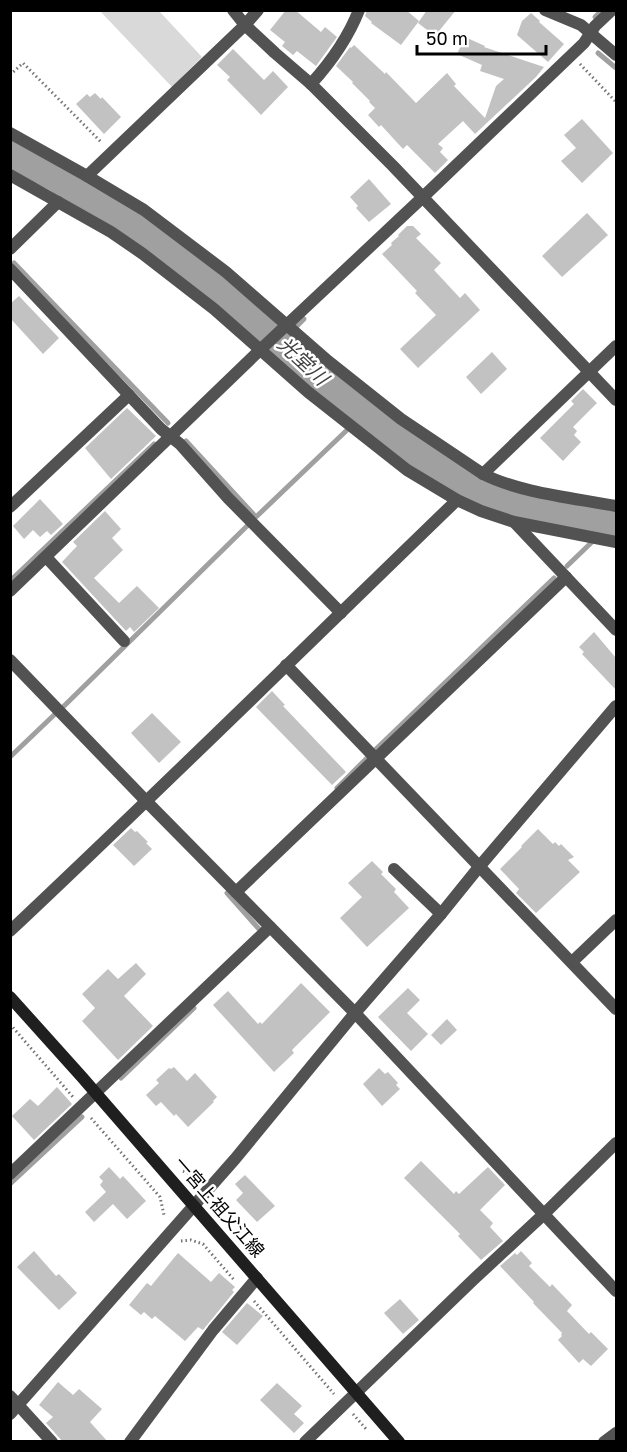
<svg xmlns="http://www.w3.org/2000/svg" width="627" height="1452" viewBox="0 0 627 1452" font-family="'Golos Text','Noto Sans JP',sans-serif">
<style>
.green{fill:#d9d9d9}
.lines{fill:none;stroke-linecap:round;stroke-linejoin:round}
.stream{stroke:#a0a0a0;stroke-width:5}
.river{stroke:#a0a0a0;stroke-width:32}
.building{fill:#c2c2c2}
.path{stroke:#747474;stroke-width:3;stroke-dasharray:1.5 3;stroke-linecap:butt}
.minor{stroke:#525252;stroke-width:12}
.tertiary{stroke:#525252;stroke-width:12}
.secondary{stroke:#1f1f1f;stroke-width:12}
.labels{text-anchor:middle;stroke-width:5;stroke-linejoin:round;paint-order:stroke}
.street-label{font-size:18px;fill:#000;stroke:#fff}
.water-label{font-size:20px;font-style:italic;fill:#414141;stroke:#fff}
</style>
<rect width="100%" height="100%" fill="#fff"/>
<!-- green -->
<path class="green" d="M100 11H159L202 57 172 87Z"/>
<g class="lines">
<!-- stream -->
<g class="stream">
<path d="M595 17 602 10"/>
<path d="M598 53 616 68"/>
<path d="M14 263 168 423"/>
<path d="M297 326 304 319"/>
<path d="M186 441 256 517 346 431"/>
<path d="M601 534 611 523"/>
<path d="M567 566 593 541"/>
<path d="M10 581 154 444"/>
<path d="M62 708 248 525"/>
<path d="M375 750 554 578"/>
<path d="M10 757 54 715"/>
<path d="M337 788 366 759"/>
<path d="M227 893 259 929"/>
<path d="M121 1078 194 1008"/>
<path d="M10 1184 82 1117"/>
</g>
<!-- river -->
<path class="river" d="M10 151 57 176 154 238 210 280 265 326 336 392 410 448 456 478 488 495 566 514 616 524"/>
</g>
<!-- building -->
<g class="building">
<path d="M286 10H295L321 32 325 27 337 37 316 66 297 51 293 55 282 46 285 42 270 30Z"/>
<path d="M367 10H406L419 21 401 45 371 23 372 22 365 16Z"/>
<path d="M427 10H456L435 36 418 23Z"/>
<path d="M531 13 540 21 539 22 564 44 548 62 517 35 522 21Z"/>
<path d="M465 37 485 46 484 47 544 67 536 77 475 134 463 121 438 144 443 148 440 152 448 160 435 173 407 145 403 149 381 125 379 127 368 115 375 108 369 102 370 101 352 83 353 82 336 66 350 47 351 48 354 45 385 74 386 72 416 103 447 73 456 84 454 86 485 118 496 86 504 79 480 71 482 65 457 54Z"/>
<path d="M233 49 264 80 273 71 288 87 261 115 227 80 230 77 217 65Z"/>
<path d="M95 93 101 99 102 97 121 117 104 134 76 104 87 94 90 97Z"/>
<path d="M582 119 613 153 582 183 561 161 576 148 564 135Z"/>
<path d="M369 179 391 204 369 222 356 208 358 206 350 197Z"/>
<path d="M587 213 608 235 562 277 542 256Z"/>
<path d="M407 226H413L421 234 416 238 441 263 434 270 460 298 465 293 480 310 418 368 400 349 436 315 415 293 417 291 382 254 392 245 391 243 399 236 398 235Z"/>
<path d="M19 296 59 338 43 354 10 318V304Z"/>
<path d="M492 352 507 369 481 394 466 377Z"/>
<path d="M583 389 597 403 573 427 577 431 574 435 581 442 563 461 540 438 574 404 571 401Z"/>
<path d="M127 408 156 436 111 479 85 448Z"/>
<path d="M40 499 63 524 51 535 47 531 40 537 33 530 24 539 13 526Z"/>
<path d="M105 511 121 529 112 538 123 550 94 578 119 603 137 586 159 608 134 632 130 627 126 631 62 562 77 546 73 542Z"/>
<path d="M594 632 616 658V690L582 654 584 652 579 647Z"/>
<path d="M272 691 285 705 283 706 346 772 332 785 256 707Z"/>
<path d="M152 713 181 742 159 763 131 733Z"/>
<path d="M131 828 135 832 137 831 148 842 146 843 152 849 134 866 113 845Z"/>
<path d="M538 829 553 844 555 842 559 846 561 844 574 857 568 860 580 872 536 913 516 893 519 889 500 869 522 847 521 846Z"/>
<path d="M372 861 383 872 381 874 396 889 394 892 409 908 367 947 340 918 362 897 348 883Z"/>
<path d="M136 963 146 974 124 996 153 1026 118 1060 82 1021 95 1008 82 994 108 969 118 979Z"/>
<path d="M301 983 330 1012 292 1050 294 1053 274 1072 213 1005 228 991 258 1024 260 1022 262 1024Z"/>
<path d="M408 988 420 1000 407 1013 428 1034 411 1051 378 1017Z"/>
<path d="M447 1019 457 1030 441 1045 431 1035Z"/>
<path d="M174 1067 187 1081 195 1073 217 1097 213 1101 214 1102 188 1127 176 1114 174 1116 161 1102 156 1106 146 1095 159 1083 156 1080 169 1068 171 1069Z"/>
<path d="M379 1068 385 1074 388 1072 398 1083 396 1085 400 1089 382 1106 363 1084Z"/>
<path d="M57 1087 72 1104 34 1140 12 1116 30 1099 38 1106Z"/>
<path d="M421 1161 454 1194 456 1191 459 1194 488 1167 505 1185 480 1210 493 1223 490 1227 503 1241 481 1260 458 1236 460 1234 404 1178Z"/>
<path d="M109 1167 120 1179 123 1176 146 1201 127 1219 113 1204 94 1222 85 1212 106 1192 100 1185 103 1181 99 1177Z"/>
<path d="M245 1175 275 1206 257 1222 236 1200 243 1193 235 1184Z"/>
<path d="M34 1251 56 1276 59 1274 77 1293 59 1310 17 1267Z"/>
<path d="M521 1251 532 1263 529 1266 550 1287 552 1284 572 1305 567 1311 589 1334 591 1332 608 1349 591 1366 583 1359 579 1363 558 1340 562 1336 561 1335 562 1333 533 1303 534 1302 500 1266 515 1253 517 1255Z"/>
<path d="M178 1253 211 1282 219 1273 235 1287 232 1290 234 1292 203 1330 198 1327 185 1341 155 1316 152 1319 144 1312 141 1315 129 1305 147 1283 151 1286Z"/>
<path d="M400 1299 419 1320 403 1334 384 1313Z"/>
<path d="M247 1303 263 1316 237 1345 222 1332Z"/>
<path d="M58 1382 73 1395 79 1389 102 1409 90 1422 108 1442H63L46 1423 53 1417 39 1405Z"/>
<path d="M277 1383 302 1406 294 1414 304 1423 294 1433 260 1400Z"/>
</g>
<g class="lines">
<!-- path -->
<g class="path">
<path d="M580 64 616 102"/>
<path d="M10 75 23 63 102 143"/>
<path d="M10 1024 73 1097"/>
<path d="M91 1118 160 1197 164 1215 163 1216"/>
<path d="M183 1171 193 1175 202 1173"/>
<path d="M181 1241 191 1240 203 1244 235 1281"/>
<path d="M254 1301 334 1394"/>
<path d="M353 1414 366 1429"/>
</g>
<!-- minor -->
<g class="minor">
<path d="M233 10 245 25 275 53 311 84 393 166 616 400"/>
<path d="M545 10 581 25 616 55"/>
<path d="M311 84C331 62 348 38 359 10"/>
<path d="M10 133 87 176 144 210 226 272 328 361 401 419 483 474C520 493 575 498 616 506"/>
<path d="M10 175 111 232 143 254 214 309 308 392 407 470 457 500 481 511 514 522 616 630"/>
<path d="M87 176 245 25 258 10"/>
<path d="M10 249 58 202"/>
<path d="M10 269 161 429 180 444 228 498 341 613"/>
<path d="M483 474 616 346"/>
<path d="M10 507 129 395"/>
<path d="M514 522 616 542"/>
<path d="M46 557 124 641"/>
<path d="M10 591 261 349 423 197 584 43 595 26 612 10"/>
<path d="M10 660 147 802 355 1013 616 1291"/>
<path d="M286 665 616 1009"/>
<path d="M394 869 441 914"/>
<path d="M236 892 566 577"/>
<path d="M10 931C161 789 308 644 457 500"/>
<path d="M572 962 616 920"/>
<path d="M10 1174 270 927"/>
<path d="M10 1396 52 1442"/>
<path d="M130 1442 213 1330 257 1278"/>
<path d="M305 1442 473 1280 544 1214 616 1143"/>
<path d="M604 1442 616 1433"/>
</g>
<!-- tertiary -->
<path class="tertiary" d="M10 1414 235 1159 355 1013 441 914 479 867 616 706"/>
<!-- secondary -->
<path class="secondary" d="M10 997 81 1076 399 1442"/>
</g>
<g class="labels">
<!-- street labels -->
<g class="street-label">
<text transform="translate(219 1207) rotate(49)" y="6">一宮上祖父江線</text>
</g>
<!-- water labels -->
<g class="water-label">
<text transform="translate(303 361) rotate(43)" y="7">光堂川</text>
</g>
</g>
<!-- border -->
<rect width="627" height="1452" fill="none" stroke="#000000" stroke-width="24"/>
<!-- scale -->
<path d="M417 45v9h129v-9" fill="none" stroke="#000000" stroke-width="3"/>
<text x="426" y="45" font-size="18" fill="#000000" stroke="#ffffff" stroke-width="4.5" paint-order="stroke">50 m</text>
</svg>
